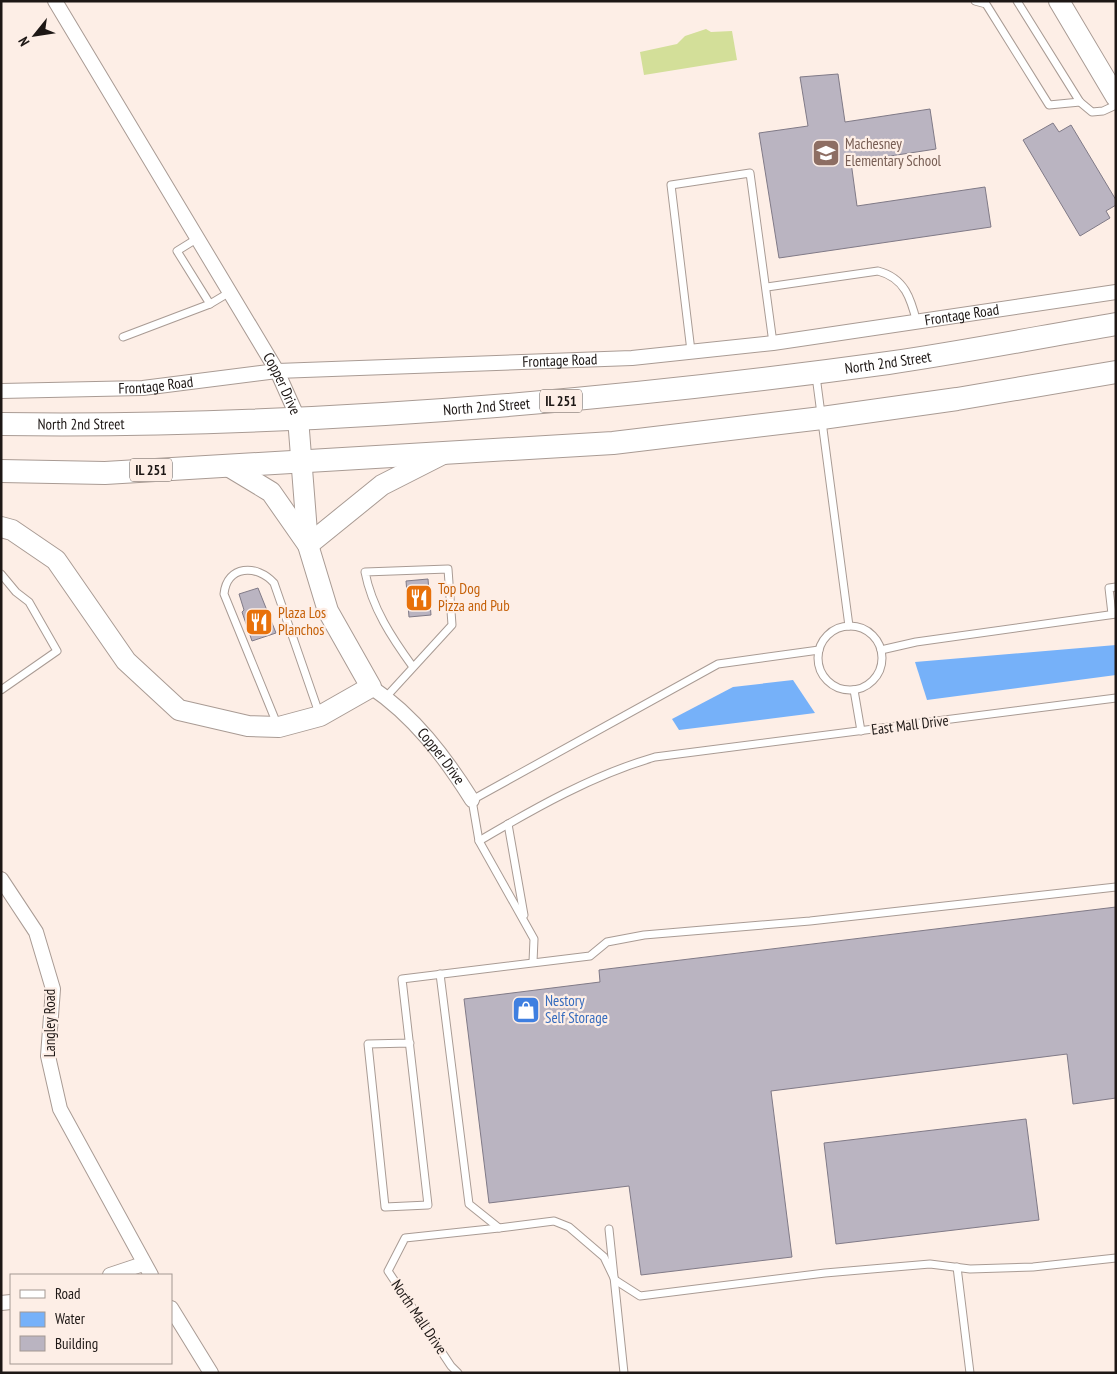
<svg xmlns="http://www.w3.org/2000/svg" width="1117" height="1374" viewBox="0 0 1117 1374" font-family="'PT Sans Narrow',sans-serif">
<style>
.green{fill:#d3df99}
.water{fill:#76b1f9}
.building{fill:#bab4c1;stroke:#807a87}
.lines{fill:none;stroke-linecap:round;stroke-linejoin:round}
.lane-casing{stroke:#a99b94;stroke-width:9}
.street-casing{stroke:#a99b94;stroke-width:16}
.secondary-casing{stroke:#a99b94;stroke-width:22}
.primary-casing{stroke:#a99b94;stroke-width:24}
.lane{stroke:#fff;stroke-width:7}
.street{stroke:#fff;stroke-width:14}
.secondary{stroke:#fff;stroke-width:20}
.primary{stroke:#fff;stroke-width:22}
.labels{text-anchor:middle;stroke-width:4.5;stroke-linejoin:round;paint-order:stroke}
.shield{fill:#fdeee6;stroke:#605854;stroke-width:1}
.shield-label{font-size:14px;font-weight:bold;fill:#1d1715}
.education-label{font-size:15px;fill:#785e54;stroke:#fdeee6;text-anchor:start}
.street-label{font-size:15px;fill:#1d1715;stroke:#fdeee6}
.food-label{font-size:15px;fill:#c56008;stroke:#fdeee6;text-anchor:start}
.shop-label{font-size:15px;fill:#366cbe;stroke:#fdeee6;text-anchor:start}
</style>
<rect width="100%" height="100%" fill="#fdeee6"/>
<!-- green -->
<path class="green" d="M706 29 711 32 732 31 737 60 644 75 640 52 677 44 685 36Z"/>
<!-- water -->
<g class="water">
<path d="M1116 645V675L927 700 915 662Z"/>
<path d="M793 680 815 713 679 730 672 719 733 687Z"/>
</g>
<!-- building -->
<g class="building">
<path d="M838 74 845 122 930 109 936 149 851 162 857 206 985 187 991 227 779 258 759 133 808 126 800 77Z"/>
<path d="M1053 123 1059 132 1071 125 1116 200V205L1106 211 1110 218 1080 236 1023 140Z"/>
<path d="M428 579 431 615 409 617 406 581Z"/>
<path d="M258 588 276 633 252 641 242 612 244 610 239 594Z"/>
<path d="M1116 907V1098L1073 1104 1067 1054 771 1091 792 1257 641 1275 629 1186 489 1203 464 999 600 982 599 970Z"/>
<path d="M1026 1119 1039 1220 836 1244 824 1143Z"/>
</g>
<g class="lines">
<!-- lane casing -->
<g class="lane-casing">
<g id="lane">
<path d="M975 1 986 4 1049 105 1080 102"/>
<path d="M1017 1 1080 102 1092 112 1103 111 1116 105"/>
<path d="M198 238 177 251 210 304"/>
<path d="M767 287 878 271C905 278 911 299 917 323"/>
<path d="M123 337 210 304 230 292"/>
<path d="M691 351 671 185 750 173 773 343"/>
<path d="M816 376 849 626"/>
<path d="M1 574 16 592 29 602 57 651 1 690"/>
<path d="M1112 614 1109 588 1116 587"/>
<circle cx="850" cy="658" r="32"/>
<path d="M881 650 916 642 1116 614"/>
<path d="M854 690 861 731"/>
<path d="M386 697 452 625 448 569 365 572C372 608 392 638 413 667"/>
<path d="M277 724 224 594C227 565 257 564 274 583L319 713"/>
<path d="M508 824 524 915"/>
<path d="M479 841C535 808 593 775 655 757L1116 698"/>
<path d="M533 962 534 939 479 841 472 800 718 664 819 650"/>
<path d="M440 974 469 1204 499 1228 554 1221 569 1227 604 1257 615 1280 640 1296 825 1273 930 1264 970 1269 1033 1267 1116 1258"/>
<path d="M410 1043 368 1044 385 1207 428 1205 402 979 590 956 607 942 644 935 810 921 1116 887"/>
<path d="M609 1229 624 1373"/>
<path d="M957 1267 970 1373"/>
<path d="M458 1373 451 1366 388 1271 405 1238 499 1228"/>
</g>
</g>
<!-- street casing -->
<g class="street-casing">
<g id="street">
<path id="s1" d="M55 1 277 371 298 418"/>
<path id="s2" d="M1 391 143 388 277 371 632 358 773 343 1116 292"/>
<path id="s3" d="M371 687C414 716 445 757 472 800"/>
<path d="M1 879 36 932 53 989 48 1056 60 1109 151 1275"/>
<path d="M110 1275 143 1264"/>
<path d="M1 1303 11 1302"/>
<path d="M171 1308 211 1373"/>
</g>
</g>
<!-- secondary casing -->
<g class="secondary-casing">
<g id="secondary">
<path d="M1059 1 1116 97"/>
<path d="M228 466 271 492 308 545 382 485 445 453"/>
<path d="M1 527 12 530 56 560 126 661 179 710 248 726 279 727 320 716 371 687 328 611 308 545 298 418"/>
</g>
</g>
<!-- primary casing -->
<g class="primary-casing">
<g id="primary">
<path id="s4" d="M1 424C297 428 595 403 888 363 964 352 1040 337 1116 324"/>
<path d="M1 471 105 473 613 443 822 418 957 399 1116 372"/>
</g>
</g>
<!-- lane -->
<use href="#lane" class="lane"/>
<!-- street -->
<use href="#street" class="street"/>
<!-- secondary -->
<use href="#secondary" class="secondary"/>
<!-- primary -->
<use href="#primary" class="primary"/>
</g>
<!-- icons -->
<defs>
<g id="school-square" transform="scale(1.4375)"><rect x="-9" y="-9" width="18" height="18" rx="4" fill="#8d6e63" stroke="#fdeee6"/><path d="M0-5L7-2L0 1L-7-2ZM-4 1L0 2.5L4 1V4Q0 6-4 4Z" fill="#fff"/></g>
<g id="restaurant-square" transform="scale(1.4375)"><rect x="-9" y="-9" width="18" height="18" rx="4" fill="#e8710a" stroke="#fdeee6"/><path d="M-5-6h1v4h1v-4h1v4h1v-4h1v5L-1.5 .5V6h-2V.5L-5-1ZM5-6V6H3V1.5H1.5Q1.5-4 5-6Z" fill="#fff"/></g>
<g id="shop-square" transform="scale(1.4375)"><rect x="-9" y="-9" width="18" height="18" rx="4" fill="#3f7fe0" stroke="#fdeee6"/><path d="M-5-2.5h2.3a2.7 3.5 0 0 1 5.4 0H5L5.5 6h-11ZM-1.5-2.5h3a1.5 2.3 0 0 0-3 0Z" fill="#fff"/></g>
</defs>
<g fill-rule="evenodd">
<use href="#school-square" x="826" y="153"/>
<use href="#restaurant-square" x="419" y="598"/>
<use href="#restaurant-square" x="259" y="622"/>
<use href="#shop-square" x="526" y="1010"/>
</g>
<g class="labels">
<!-- shield labels -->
<g class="shield">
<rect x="540" y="389.5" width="42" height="23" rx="4"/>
<rect x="130" y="458.5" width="42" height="23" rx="4"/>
</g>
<g class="shield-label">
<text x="561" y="406">IL 251</text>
<text x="151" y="475">IL 251</text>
</g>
<!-- education labels -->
<g class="education-label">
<text x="845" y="149">Machesney<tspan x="845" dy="17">Elementary School</tspan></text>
</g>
<!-- street labels -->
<g class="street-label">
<text dy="5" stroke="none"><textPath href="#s2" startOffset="965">Frontage Road</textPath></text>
<text dy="5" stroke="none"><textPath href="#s2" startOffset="560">Frontage Road</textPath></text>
<text dy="5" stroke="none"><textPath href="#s4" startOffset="890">North 2nd Street</textPath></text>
<text dy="5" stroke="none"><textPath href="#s1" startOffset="445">Copper Drive</textPath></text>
<text dy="5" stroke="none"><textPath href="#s2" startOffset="155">Frontage Road</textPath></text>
<text dy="5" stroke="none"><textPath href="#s4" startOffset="486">North 2nd Street</textPath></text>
<text dy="5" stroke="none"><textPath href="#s4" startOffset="80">North 2nd Street</textPath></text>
<text transform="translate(910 725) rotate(-7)" y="5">East Mall Drive</text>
<text dy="5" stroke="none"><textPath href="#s3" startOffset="99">Copper Drive</textPath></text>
<text transform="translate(50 1023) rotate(-90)" y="5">Langley Road</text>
<text transform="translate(419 1317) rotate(56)" y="5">North Mall Drive</text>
</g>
<!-- food labels -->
<g class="food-label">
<text x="438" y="594">Top Dog<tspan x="438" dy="17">Pizza and Pub</tspan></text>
<text x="278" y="618">Plaza Los<tspan x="278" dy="17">Planchos</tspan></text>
</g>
<!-- shop labels -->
<g class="shop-label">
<text x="545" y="1006">Nestory<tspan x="545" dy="17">Self Storage</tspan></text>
</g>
</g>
<!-- border -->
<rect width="1117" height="1374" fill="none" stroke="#1d1715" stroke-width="5"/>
<!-- legend -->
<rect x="10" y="1274" width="162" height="90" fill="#fdeee6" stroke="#a39892"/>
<rect x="20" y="1290" width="25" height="8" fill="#ffffff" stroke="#a39892"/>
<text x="55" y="1299" font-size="15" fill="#1d1715">Road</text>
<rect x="20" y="1312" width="25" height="15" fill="#76b1f9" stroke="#a39892"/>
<text x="55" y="1324" font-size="15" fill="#1d1715">Water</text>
<rect x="20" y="1336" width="25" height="15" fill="#bab4c1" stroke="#a39892"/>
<text x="55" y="1349" font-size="15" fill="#1d1715">Building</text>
<!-- north arrow -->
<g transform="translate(35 35) rotate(240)" stroke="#fdeee6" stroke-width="4" paint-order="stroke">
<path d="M0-4L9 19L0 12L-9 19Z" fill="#1d1715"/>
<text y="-8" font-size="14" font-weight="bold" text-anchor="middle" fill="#1d1715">N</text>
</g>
</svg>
